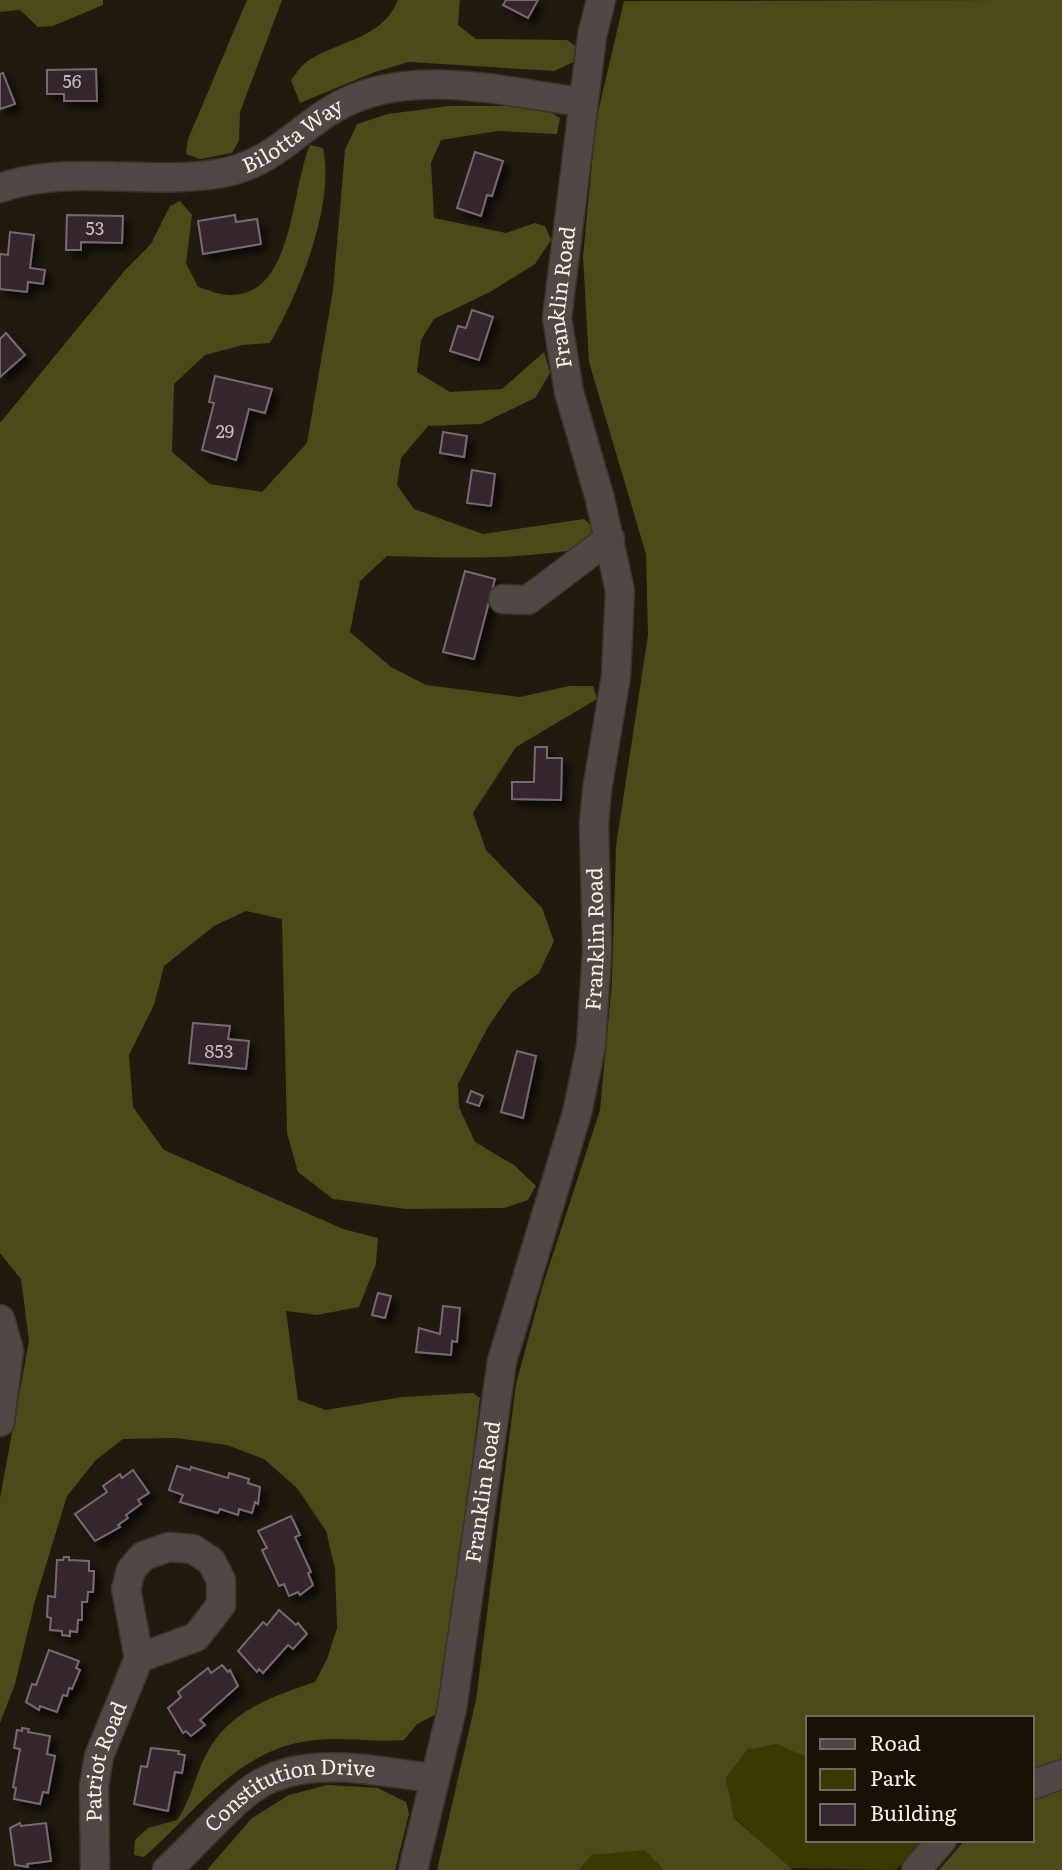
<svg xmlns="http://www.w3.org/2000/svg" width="1062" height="1870" viewBox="0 0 1062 1870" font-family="Literata,serif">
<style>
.green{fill:#3a3a00}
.forest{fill:#4a4b19}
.building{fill:#34272f;stroke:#776871;stroke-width:2;filter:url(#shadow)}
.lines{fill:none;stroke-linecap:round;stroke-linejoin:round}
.minor-casing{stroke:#3a3429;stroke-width:31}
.minor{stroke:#4f4845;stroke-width:28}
.labels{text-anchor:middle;stroke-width:7;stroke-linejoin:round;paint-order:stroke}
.number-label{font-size:18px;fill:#c4bdb9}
.street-label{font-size:21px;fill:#f4efe7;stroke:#181106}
</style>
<defs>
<filter id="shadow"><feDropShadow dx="6" dy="6" stdDeviation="3.5" flood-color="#0009"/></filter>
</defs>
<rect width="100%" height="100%" fill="#211a0f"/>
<!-- green -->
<g class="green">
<path d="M777 1744 808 1758V1840H924L896 1870 789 1868 734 1817 726 1778 747 1750Z"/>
<path d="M645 1849 664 1870H579L592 1855Z"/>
</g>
<!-- forest -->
<g class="forest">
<path d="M0 0H103V5L53 26 38 27 20 10 0 12Z"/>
<path d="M247 0H282L240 112 239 141 232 153 200 159 186 154 188 139Z"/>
<path d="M398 0H460L458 25 476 39 567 40 578 48 574 62 554 71 409 62 375 72 300 103 291 80C296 74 302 64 309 60 341 40 382 39 398 0Z"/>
<path d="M1062 0V1758L1032 1772V1718H808V1758L777 1744 747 1750 726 1778 734 1818 793 1870H664L645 1850 592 1855 579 1870H437L476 1700 516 1384 542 1288 600 1110 612 981 616 846 648 635 646 554 589 362 583 257 596 121 624 1Z"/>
<path d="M449 106H540L560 118 557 134 498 131 441 140 431 163 434 218 506 233 535 223 545 226 551 240 535 264 490 292 434 319 421 340 417 372 450 392 502 389 544 352 550 373 535 398 481 424 428 426 401 458 397 485 414 509 483 534 584 519 597 530 585 548C520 560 453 558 387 556L360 581 350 632 391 667 426 685 520 697 569 686H593L597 699 516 747 473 813 486 850 542 908 554 941 539 973 512 992 488 1027 458 1084 459 1107 475 1142 514 1165 536 1186 528 1200 504 1208 406 1209 333 1199 298 1172 287 1133 282 919 246 911 214 926 164 966 154 1005 129 1055 133 1107 164 1150 343 1229 378 1238 376 1264 359 1307 317 1315 286 1311 298 1400 326 1410 402 1397 473 1393 480 1398 457 1587 437 1714 417 1724 404 1740C370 1743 336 1735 302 1742 235 1754 193 1814 144 1857L134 1855 135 1840 148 1828 177 1820C193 1797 196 1769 211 1746 234 1709 276 1695 315 1682L327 1659 337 1628 335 1569 326 1531 297 1488 264 1459 227 1445 176 1438 123 1439 96 1460 67 1496 35 1601 15 1684 0 1723V1498L29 1341 21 1279 0 1253V423L126 269 151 244 170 206 180 201 192 215 186 263 198 287C208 290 220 295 230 295 294 296 291 188 310 145L323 148C335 206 299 293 270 343L243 345 205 355 174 384 172 452 210 484 262 492 307 443 333 290 345 150 357 124 388 114Z"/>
<path d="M327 1785 378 1788 406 1802 409 1814 395 1870H207L252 1818 289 1795Z"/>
<path d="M1062 1789V1870H939L965 1840H1032V1799Z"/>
</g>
<!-- building -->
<g class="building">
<path d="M506 0H538L528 18 503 5Z"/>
<path d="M96 69 97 101H64V94H47V70Z"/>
<path d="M3 73 15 104 0 109V74Z"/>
<path d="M475 152 503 161 492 196 487 195 481 216 457 208Z"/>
<path d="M67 215 123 216 122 243 81 242V250H66Z"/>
<path d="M235 215 236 222 257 219 261 244 203 254 198 221Z"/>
<path d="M10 232 34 235 30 268 45 270 43 284 28 282 27 292 0 289V254L8 255Z"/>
<path d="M472 310 493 317 479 360 450 351 458 326 466 328Z"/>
<path d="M6 333 25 355 0 377V339Z"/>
<path d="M215 376 272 389 265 413 249 409 236 460 202 450 214 403 209 402Z"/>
<path d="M443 432 467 436 464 457 440 453Z"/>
<path d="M472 470 495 474 491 506 467 503Z"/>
<path d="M465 571 495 579 474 659 443 652Z"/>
<path d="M535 747H547V758H562L561 800 512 799V782H534Z"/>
<path d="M193 1023 230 1026 228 1039 249 1041 246 1069 189 1063Z"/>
<path d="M517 1051 536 1056 523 1118 501 1112Z"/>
<path d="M471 1091 483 1096 479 1106 467 1102Z"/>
<path d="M378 1293 391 1296 385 1318 372 1315Z"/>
<path d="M443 1306 460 1308 457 1342 452 1341 451 1355 416 1352 419 1328 440 1334Z"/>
<path d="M177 1466 190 1470 191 1467 228 1478 229 1473 249 1479 248 1483 260 1487 258 1504 255 1502 252 1513 239 1509 238 1515 220 1509 218 1513 180 1502 183 1495 169 1490Z"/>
<path d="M133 1470 149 1493 138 1500 141 1504 126 1515 128 1518 118 1525 120 1527 95 1541 75 1514 107 1492 103 1486 120 1474 122 1478Z"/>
<path d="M291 1516 300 1535 295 1537 311 1572 308 1573 313 1585 300 1595 298 1592 289 1596 284 1584 279 1586 262 1550 267 1548 258 1531Z"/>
<path d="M64 1557H69V1560L89 1561V1571H94L93 1592H88L87 1602H82V1620H78L77 1632 70 1631V1636L62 1635V1631L50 1630 51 1618 47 1617 48 1596 55 1597 57 1560H63Z"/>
<path d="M279 1610 296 1625 298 1623 307 1634 293 1649 288 1645 263 1673 259 1669 257 1672 238 1651 263 1622 267 1625Z"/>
<path d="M49 1650 79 1661 76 1668 80 1670 72 1689 69 1688 67 1696 63 1695 57 1712 40 1706 39 1710 26 1702 32 1684 36 1685Z"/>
<path d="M222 1665 228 1672 230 1670 238 1686 200 1720 205 1725 191 1736 186 1731 183 1733 168 1708 181 1697 178 1692 208 1668 211 1673Z"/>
<path d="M22 1728 29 1729 28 1732 50 1736 47 1754 55 1756 48 1793 43 1792 40 1804 14 1799 16 1788 13 1787 20 1749 14 1748 17 1730 22 1731Z"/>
<path d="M151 1748 179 1751 178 1754 185 1755 182 1773 175 1772 168 1811 134 1804 141 1766 147 1767Z"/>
<path d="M20 1823 21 1826 46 1823 51 1861 27 1864 28 1867 15 1865 10 1828Z"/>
</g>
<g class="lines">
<!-- minor casing -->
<g class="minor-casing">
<g id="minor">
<path id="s1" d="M0 188C69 164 144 185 216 174 275 166 299 124 348 101 420 68 508 93 583 102"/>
<path d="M503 599 528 600 610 538"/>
<path d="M0 1319 9 1350 0 1422"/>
<path d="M1032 1785 1062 1774"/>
<path id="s2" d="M95 1870 94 1786 99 1756 139 1658 126 1589 131 1570 143 1556 169 1547 193 1549 211 1561 221 1580V1605L196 1637 139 1658"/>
<path id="s3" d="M167 1870C193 1846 217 1818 244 1795 296 1750 374 1772 435 1778"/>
<path id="s4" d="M413 1870 452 1709 502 1361 577 1113 591 1046 597 951 594 824 597 790 616 676 620 591 600 499 569 392 557 318 592 36 601 0"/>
<path d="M916 1870 942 1840"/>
</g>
</g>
<!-- minor -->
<use href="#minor" class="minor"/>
</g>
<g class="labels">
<!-- number labels -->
<g class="number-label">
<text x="72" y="88">56</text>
<text x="95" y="235">53</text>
<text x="225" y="438">29</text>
<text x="219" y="1058">853</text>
</g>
<!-- street labels -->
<g class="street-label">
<text dy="7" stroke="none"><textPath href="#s1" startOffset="304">Bilotta Way</textPath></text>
<text dy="7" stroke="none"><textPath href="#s4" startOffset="1603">Franklin Road</textPath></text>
<text dy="7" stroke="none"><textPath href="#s4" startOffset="952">Franklin Road</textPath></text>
<text dy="7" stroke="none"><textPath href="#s4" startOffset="385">Franklin Road</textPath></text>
<text dy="7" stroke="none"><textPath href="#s2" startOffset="110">Patriot Road</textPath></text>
<text dy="7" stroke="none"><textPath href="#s3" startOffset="152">Constitution Drive</textPath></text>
</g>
</g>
<!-- legend -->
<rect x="806" y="1716" width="228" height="126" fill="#181106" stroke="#706a60" stroke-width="2"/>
<rect x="820" y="1739" width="35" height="10" fill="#4f4845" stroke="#706a60" stroke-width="2"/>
<text x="870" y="1751" font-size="21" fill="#f4efe7">Road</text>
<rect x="820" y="1769" width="35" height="21" fill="#3a3a00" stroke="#706a60" stroke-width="2"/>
<text x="870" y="1786" font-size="21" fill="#f4efe7">Park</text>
<rect x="820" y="1804" width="35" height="21" fill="#34272f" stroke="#706a60" stroke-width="2"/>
<text x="870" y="1821" font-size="21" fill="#f4efe7">Building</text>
</svg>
